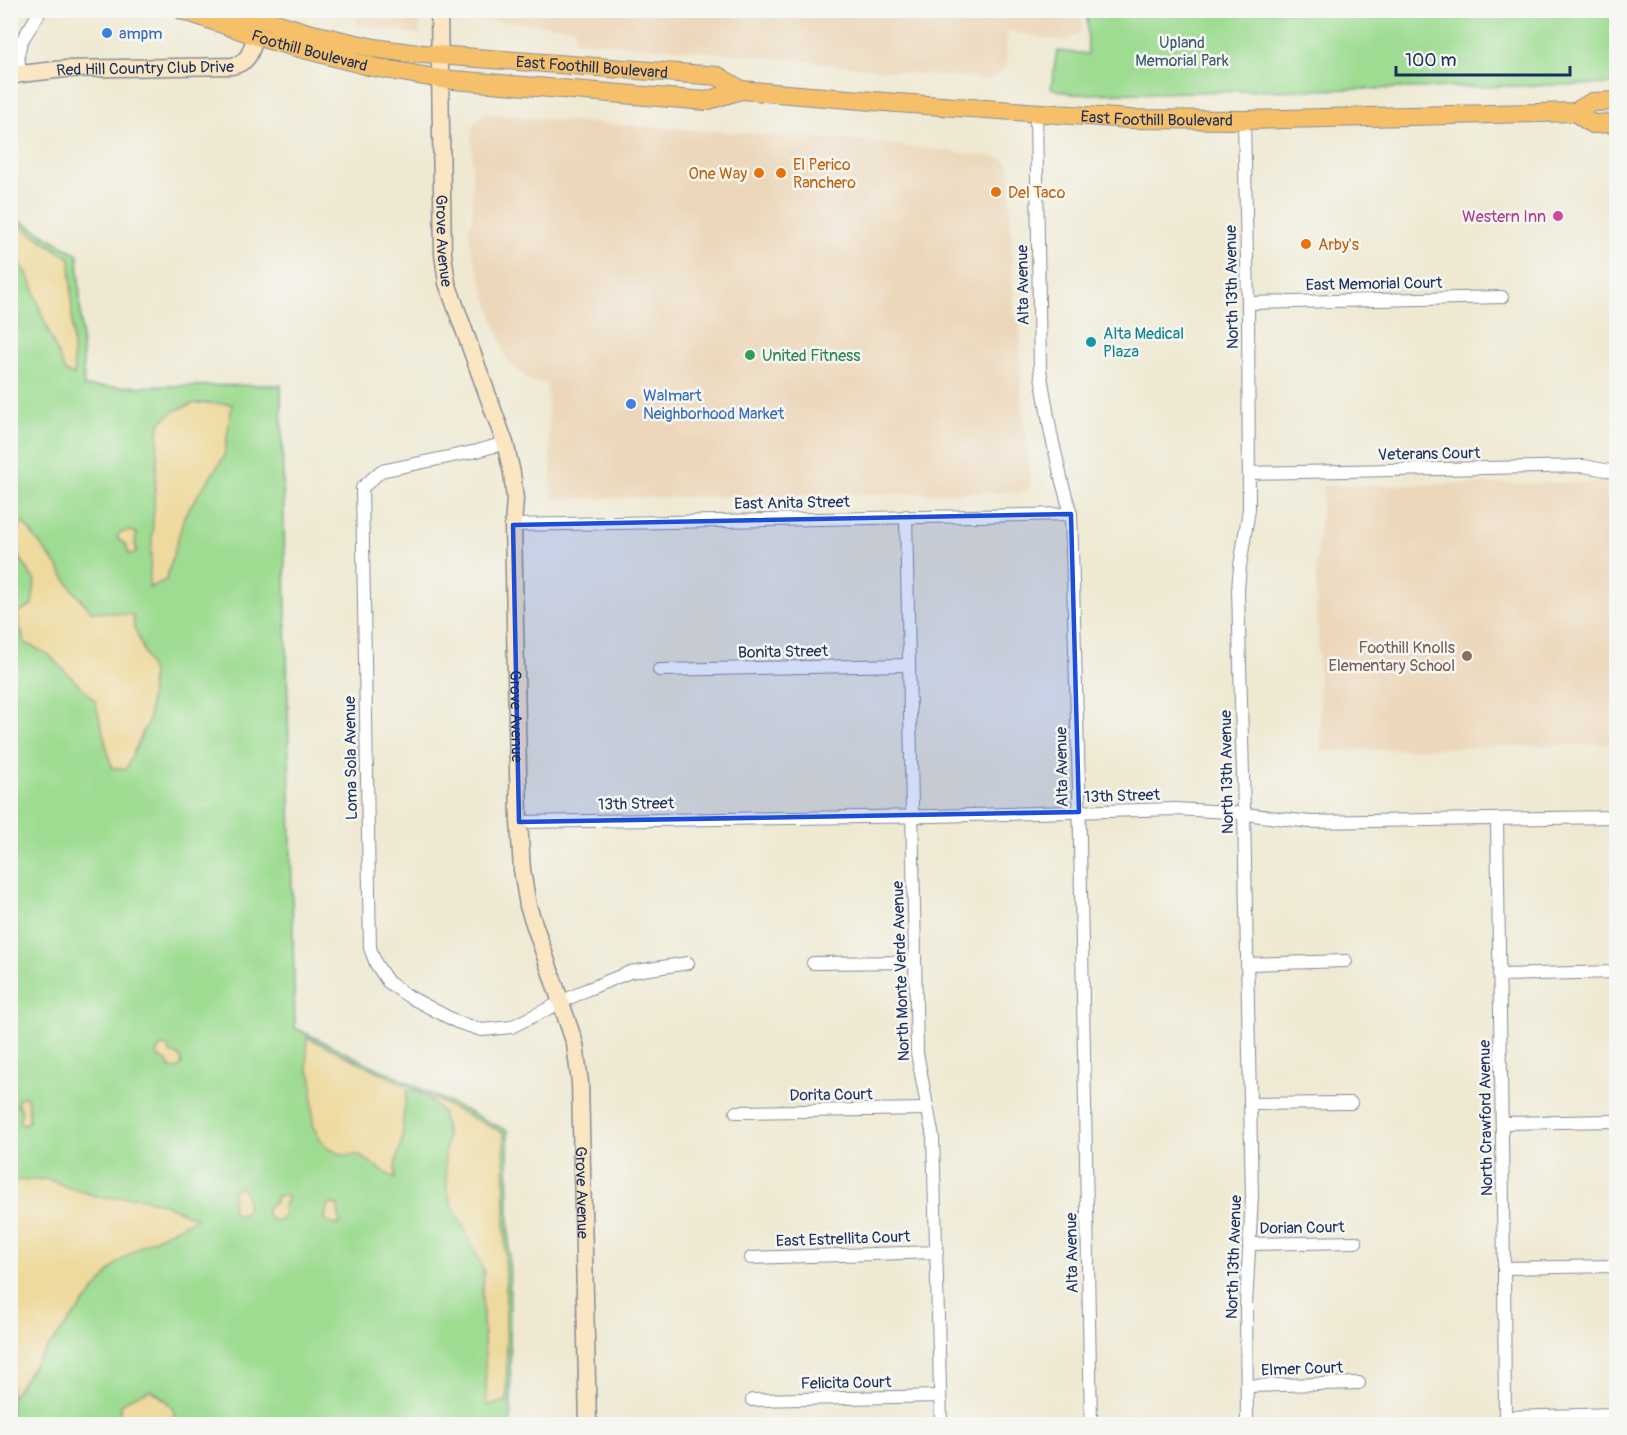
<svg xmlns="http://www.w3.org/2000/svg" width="1627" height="1435" viewBox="0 0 1627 1435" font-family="Pangolin,sans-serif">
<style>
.built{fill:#ecd7ba}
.green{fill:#9ddc91;stroke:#5c8678;stroke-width:1.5}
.sand{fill:#eeda9e;stroke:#84847e;stroke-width:1.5}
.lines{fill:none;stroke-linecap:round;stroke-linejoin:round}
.street-casing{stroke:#858c98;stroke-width:14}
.secondary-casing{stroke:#858c98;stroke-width:19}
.primary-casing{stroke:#858c98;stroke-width:20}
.street{stroke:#fff;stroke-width:12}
.secondary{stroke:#fbe6c4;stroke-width:16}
.primary{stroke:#f6c06b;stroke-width:18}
.marked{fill:#1d4ed8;fill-opacity:0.2;stroke:#1d4ed8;stroke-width:4.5;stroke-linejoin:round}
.shop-dot{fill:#3f7fe0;stroke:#f6f6f2;stroke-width:2}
.food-dot{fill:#e8710a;stroke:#f6f6f2;stroke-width:2}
.hotel-dot{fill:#d1479c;stroke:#f6f6f2;stroke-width:2}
.culture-dot{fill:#0f9aa8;stroke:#f6f6f2;stroke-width:2}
.leisure-dot{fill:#2e9e5b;stroke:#f6f6f2;stroke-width:2}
.education-dot{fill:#8d6e63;stroke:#f6f6f2;stroke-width:2}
.labels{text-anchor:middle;stroke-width:5;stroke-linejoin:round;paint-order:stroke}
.shop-label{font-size:16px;fill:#366cbe;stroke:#f6f6f2;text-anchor:start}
.park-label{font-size:16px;fill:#3c5a6b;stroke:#f6f6f2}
.street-label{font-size:16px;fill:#1b2f5e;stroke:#f6f6f2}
.food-label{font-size:16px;fill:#c56008;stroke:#f6f6f2;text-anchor:start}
.hotel-label{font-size:16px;fill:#b23c85;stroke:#f6f6f2;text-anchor:end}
.culture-label{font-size:16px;fill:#0d838f;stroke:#f6f6f2;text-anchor:start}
.leisure-label{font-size:16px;fill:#27864d;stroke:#f6f6f2;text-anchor:start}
.education-label{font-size:16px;fill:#785e54;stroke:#f6f6f2;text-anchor:end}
</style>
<rect width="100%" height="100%" fill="#f6f6f2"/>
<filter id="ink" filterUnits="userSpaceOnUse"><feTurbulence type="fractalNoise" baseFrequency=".0167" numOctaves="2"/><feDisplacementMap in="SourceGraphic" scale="12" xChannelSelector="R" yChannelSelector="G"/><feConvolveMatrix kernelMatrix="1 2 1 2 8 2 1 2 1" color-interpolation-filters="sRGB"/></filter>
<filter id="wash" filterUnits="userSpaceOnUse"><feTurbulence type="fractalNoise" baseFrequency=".008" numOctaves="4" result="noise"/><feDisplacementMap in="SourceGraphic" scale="24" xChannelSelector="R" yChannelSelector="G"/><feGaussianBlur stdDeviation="1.35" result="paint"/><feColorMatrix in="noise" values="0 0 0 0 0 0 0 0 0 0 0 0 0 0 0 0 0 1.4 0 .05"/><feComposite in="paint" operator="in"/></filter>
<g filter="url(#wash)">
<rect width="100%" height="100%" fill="#efe9d2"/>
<!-- built -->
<g class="built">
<path d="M356 11H420V35L356 25Z"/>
<path d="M1082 11V31L1066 42 1007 31 1006 67 990 80 899 72 787 59 574 40 575 28 462 18 461 11Z"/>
<path d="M484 113 549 120 865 141 1002 158 1009 164 1014 318 1020 319 1021 389 1031 485 1026 490 1021 492 556 499 552 497 547 383 531 382 507 361 471 249 469 230 472 220V127Z"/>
<path d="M1616 482V744L1321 751 1316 569 1323 486Z"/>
</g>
<!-- green -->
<g class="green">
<path d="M1087 11H1616V84L1143 93 1073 94 1051 88 1057 51 1088 54Z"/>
<path d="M11 215 78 255 84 387 281 385 295 1028 508 1131 511 1424H11Z"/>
</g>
<!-- sand -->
<g class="sand">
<path d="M11 220 70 258 74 376 65 372 42 315 30 279 11 247Z"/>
<path d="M195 403 232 404 224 457 185 514 166 580 149 588 159 424 174 411Z"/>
<path d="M23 522 58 567 73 590 91 611 133 615 134 626 152 673 149 719 126 769 112 768 95 701 49 655 24 642 17 613 32 605 35 581 10 542 11 538Z"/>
<path d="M131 531 137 534 135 543 137 551 135 553 129 554 125 544 118 539V535L121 532Z"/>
<path d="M307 1037 504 1133 507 1401 487 1406 482 1292 484 1272 471 1241 452 1205 447 1189 445 1157 447 1135 442 1112 424 1095 418 1092 407 1091 403 1120V1136L395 1167V1179L359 1155H344L329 1149 320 1139 313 1126 312 1079 307 1067Z"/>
<path d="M162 1046 168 1047 170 1053 180 1056 182 1064 178 1069 171 1068C169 1067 169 1064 167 1062 162 1056 155 1061 158 1049Z"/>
<path d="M23 1097 27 1098C28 1102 30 1119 29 1122L25 1124 21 1123 19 1121 22 1110 17 1104 18 1099Z"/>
<path d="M48 1179 70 1188 102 1198 135 1197 161 1203 197 1218 143 1245 117 1263 36 1362 14 1394 11 1397V1181Z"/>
<path d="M240 1187C247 1191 247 1202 247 1209L243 1214H235L232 1211 233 1190Z"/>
<path d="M280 1195 286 1196 287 1199 283 1209 284 1216 281 1220 278 1221 270 1219 266 1211 268 1207 275 1202 276 1197Z"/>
<path d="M333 1203 338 1206 340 1223 336 1225 326 1222 325 1219 327 1206Z"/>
<path d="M151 1390C162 1396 169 1402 175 1413L168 1424H116L122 1404 132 1397Z"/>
</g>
</g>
<g filter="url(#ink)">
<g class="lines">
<!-- street casing -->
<g class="street-casing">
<g id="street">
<path d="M20 74 18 55 21 42 41 10"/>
<path d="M1036 113 1040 370 1051 434 1062 482 1071 514 1079 788 1091 1424"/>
<path d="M1244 120 1248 303 1249 509 1240 566 1238 590 1244 813 1252 1196 1246 1305 1247 1424"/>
<path d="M1248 303 1502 297"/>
<path d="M505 443 477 451 381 471 362 488 370 948 376 964 388 982 408 996 457 1022 482 1030 511 1027 586 990 630 972 688 963"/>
<path d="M1249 473 1584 466 1610 471"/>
<path d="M906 516 917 1053 933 1137 941 1424"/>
<path d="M513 525 1071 514"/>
<path d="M659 670 908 665"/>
<path d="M1497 819 1504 1268 1505 1417 1616 1414"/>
<path d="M519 822 935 816 1176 809 1229 812 1310 822 1616 817"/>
<path d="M813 963 915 962"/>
<path d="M1247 964 1346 961"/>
<path d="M1499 975 1616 972"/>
<path d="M1250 1104 1351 1103"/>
<path d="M736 1112 927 1109"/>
<path d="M1502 1123 1616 1121"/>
<path d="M1249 1244 1356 1242"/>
<path d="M751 1258 937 1252"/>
<path d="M1504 1268 1616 1266"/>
<path d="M1247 1386 1359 1383"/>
<path d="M752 1400 940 1396"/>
</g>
</g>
<!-- secondary casing -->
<g class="secondary-casing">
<g id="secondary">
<path id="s1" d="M439 10 443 254 447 283 505 443 512 473 515 499 513 525 519 822 522 870 528 906 575 1044 580 1083 588 1424"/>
<path id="s2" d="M10 77 20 74 65 69 232 66C250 62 250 52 256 36"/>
</g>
</g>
<!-- primary casing -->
<g class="primary-casing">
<g id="primary">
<path id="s3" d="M182 10 269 40 373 67 441 79 706 101 741 90 897 103 1130 119 1244 120 1575 112 1592 102 1616 101"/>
<path id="s4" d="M234 10 308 33 374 48 410 53 718 76 741 90"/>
<path d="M1575 112 1592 124 1616 123"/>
</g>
</g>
<!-- street -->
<use href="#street" class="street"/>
<!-- secondary -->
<use href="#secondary" class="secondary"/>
<!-- primary -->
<use href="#primary" class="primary"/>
</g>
</g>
<!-- marked area -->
<path class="marked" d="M1071 514 1079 812 519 822 513 525Z"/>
<!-- markers -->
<g class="shop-dot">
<circle cx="107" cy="33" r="6"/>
<circle cx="631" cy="404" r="6"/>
</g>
<g class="food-dot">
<circle cx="759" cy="173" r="6"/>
<circle cx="781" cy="173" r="6"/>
<circle cx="996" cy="192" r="6"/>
<circle cx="1306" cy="244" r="6"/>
</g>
<circle class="hotel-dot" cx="1558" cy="216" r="6"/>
<circle class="culture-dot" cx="1091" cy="342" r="6"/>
<circle class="leisure-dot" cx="750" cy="355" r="6"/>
<circle class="education-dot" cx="1467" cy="656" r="6"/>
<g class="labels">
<!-- shop labels -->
<g class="shop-label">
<text x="119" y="39">ampm</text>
<text x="643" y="401">Walmart<tspan x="643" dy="18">Neighborhood Market</tspan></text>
</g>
<!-- park labels -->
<g class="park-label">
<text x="1182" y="48">Upland<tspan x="1182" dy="18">Memorial Park</tspan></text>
</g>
<!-- street labels -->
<g class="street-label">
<text dy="6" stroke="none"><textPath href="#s3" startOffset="134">Foothill Boulevard</textPath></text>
<text dy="6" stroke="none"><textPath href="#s2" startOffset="136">Red Hill Country Club Drive</textPath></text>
<text dy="6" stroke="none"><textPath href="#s4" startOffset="364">East Foothill Boulevard</textPath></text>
<text dy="6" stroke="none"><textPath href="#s3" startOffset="988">East Foothill Boulevard</textPath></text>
<text dy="6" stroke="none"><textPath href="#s1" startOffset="231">Grove Avenue</textPath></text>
<text transform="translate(1374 283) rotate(-1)" y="6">East Memorial Court</text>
<text transform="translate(1022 285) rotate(-91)" y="6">Alta Avenue</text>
<text transform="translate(1231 287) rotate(-91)" y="6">North 13th Avenue</text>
<text transform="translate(1429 453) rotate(-1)" y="6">Veterans Court</text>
<text transform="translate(792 502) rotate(-1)" y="6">East Anita Street</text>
<text transform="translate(783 651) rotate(-1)" y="6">Bonita Street</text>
<text dy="6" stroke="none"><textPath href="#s1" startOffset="718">Grove Avenue</textPath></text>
<text transform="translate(350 758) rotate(-91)" y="6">Loma Sola Avenue</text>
<text transform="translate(1061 767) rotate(-91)" y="6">Alta Avenue</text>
<text transform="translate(1226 772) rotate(-91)" y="6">North 13th Avenue</text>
<text transform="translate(1122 795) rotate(-2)" y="6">13th Street</text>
<text transform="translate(636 803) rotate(-1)" y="6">13th Street</text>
<text transform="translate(900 971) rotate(-92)" y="6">North Monte Verde Avenue</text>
<text transform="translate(831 1094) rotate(-1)" y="6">Dorita Court</text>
<text transform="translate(1485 1118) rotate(-91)" y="6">North Crawford Avenue</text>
<text dy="6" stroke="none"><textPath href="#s1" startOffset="1203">Grove Avenue</textPath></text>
<text transform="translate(1302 1227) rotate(-1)" y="6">Dorian Court</text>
<text transform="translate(843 1238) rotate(-2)" y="6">East Estrellita Court</text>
<text transform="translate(1071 1253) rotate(-91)" y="6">Alta Avenue</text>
<text transform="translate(1233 1257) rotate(-88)" y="6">North 13th Avenue</text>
<text transform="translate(1302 1368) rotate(-2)" y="6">Elmer Court</text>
<text transform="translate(846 1382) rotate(-1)" y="6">Felicita Court</text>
</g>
<!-- food labels -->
<g class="food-label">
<text x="793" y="170">El Perico<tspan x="793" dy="18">Ranchero</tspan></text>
<text x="747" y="179" text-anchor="end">One Way</text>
<text x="1008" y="198">Del Taco</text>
<text x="1318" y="250">Arby's</text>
</g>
<!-- hotel labels -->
<g class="hotel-label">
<text x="1546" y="222">Western Inn</text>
</g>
<!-- culture labels -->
<g class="culture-label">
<text x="1103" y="339">Alta Medical<tspan x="1103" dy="18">Plaza</tspan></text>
</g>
<!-- leisure labels -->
<g class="leisure-label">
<text x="762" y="361">United Fitness</text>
</g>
<!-- education labels -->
<g class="education-label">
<text x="1455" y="653">Foothill Knolls<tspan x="1455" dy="18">Elementary School</tspan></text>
</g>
</g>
<!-- margin -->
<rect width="1627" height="1435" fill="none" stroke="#f6f6f2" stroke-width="36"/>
<!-- scale -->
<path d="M1396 66v9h174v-9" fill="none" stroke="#1b2f5e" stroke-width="3"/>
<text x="1405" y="66" font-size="18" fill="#1b2f5e" stroke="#f6f6f2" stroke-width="4.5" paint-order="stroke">100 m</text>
</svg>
